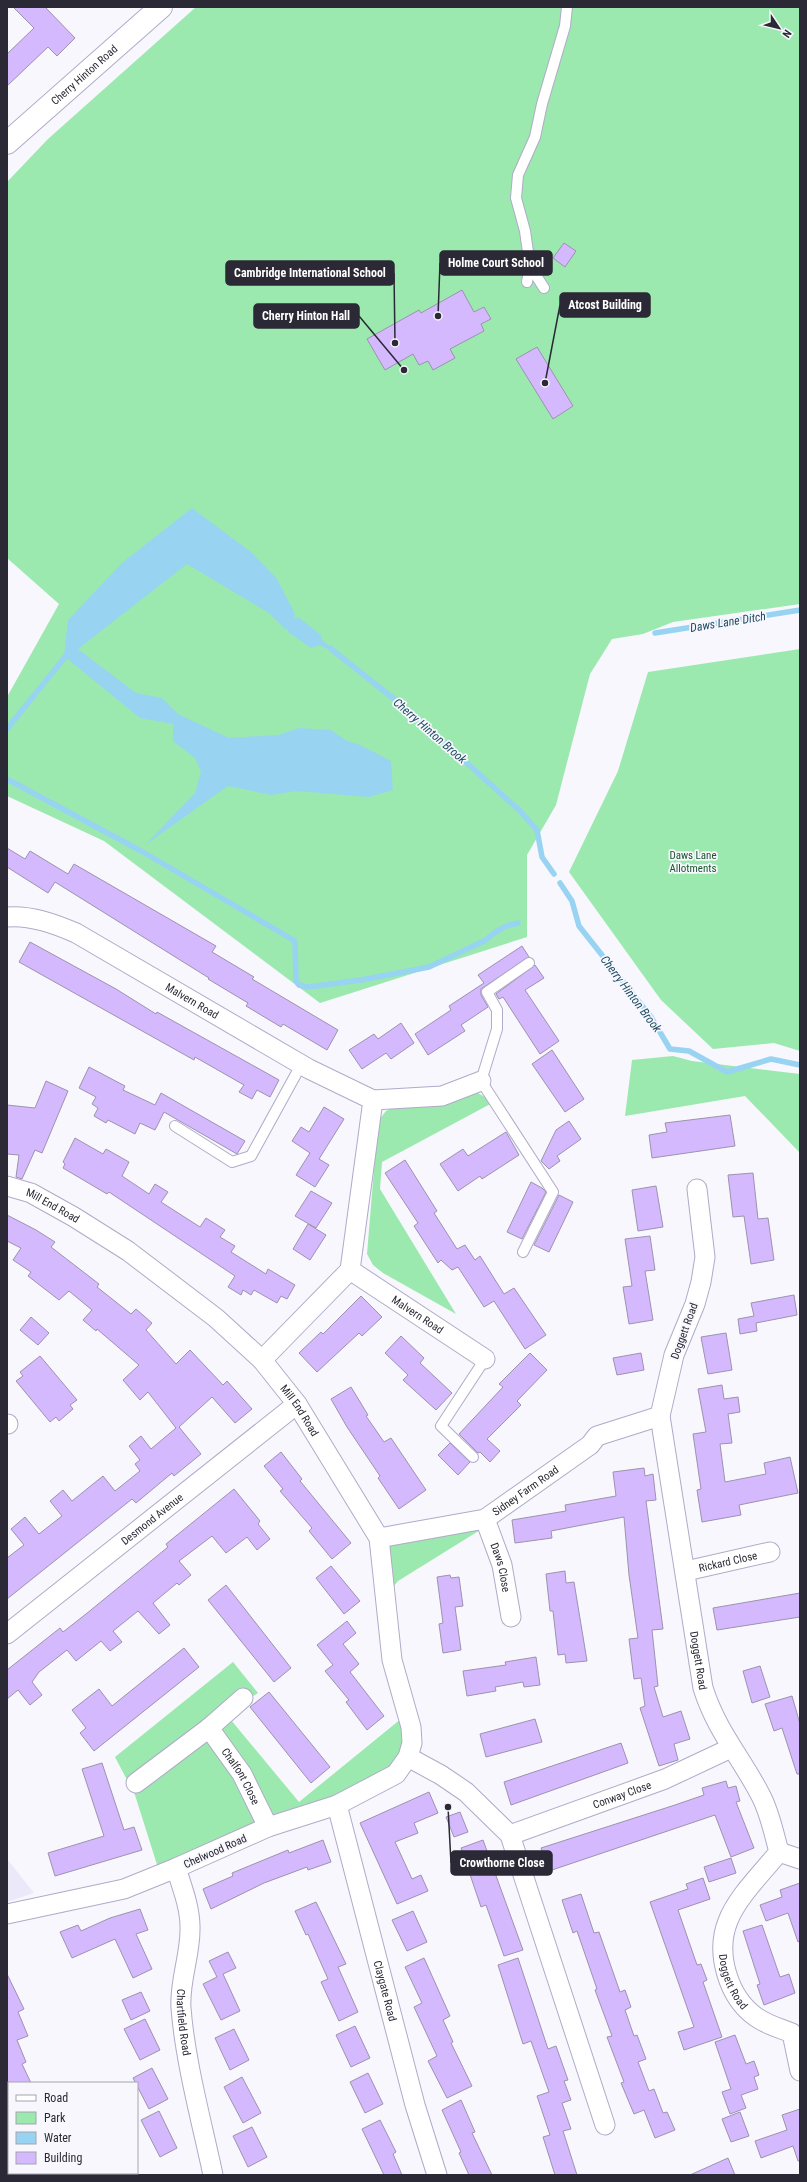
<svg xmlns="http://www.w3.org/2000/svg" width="807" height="2182" viewBox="0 0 807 2182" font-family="'Roboto Condensed',sans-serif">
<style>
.built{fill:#ebe9f9}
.green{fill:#9be9ae}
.water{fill:#98d3f2}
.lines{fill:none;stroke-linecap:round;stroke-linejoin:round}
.stream{stroke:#98d3f2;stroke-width:5.5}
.building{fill:#d5b9fe;stroke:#9d92ae}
.lane-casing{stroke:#afabc9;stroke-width:12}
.street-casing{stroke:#afabc9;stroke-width:21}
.secondary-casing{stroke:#afabc9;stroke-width:24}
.lane{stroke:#fff;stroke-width:10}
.street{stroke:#fff;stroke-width:19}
.secondary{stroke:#fff;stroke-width:22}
.labels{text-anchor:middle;stroke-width:3.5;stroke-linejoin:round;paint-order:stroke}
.street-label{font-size:11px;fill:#2a2935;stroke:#f7f7fd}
.park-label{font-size:11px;fill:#17562d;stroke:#f7f7fd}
.water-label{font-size:12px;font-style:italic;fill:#1f4c62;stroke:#f7f7fd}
.leader{fill:none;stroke:#2a2935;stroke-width:1.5}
.callout-dot{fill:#2a2935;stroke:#f7f7fd;stroke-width:1.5}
.callout{fill:#2a2935;stroke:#2a2935;stroke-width:1.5}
.callout-label{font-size:12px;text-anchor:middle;font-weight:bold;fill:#fff}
</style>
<rect width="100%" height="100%" fill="#f7f7fd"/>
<!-- built -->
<path class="built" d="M7 1859 34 1893 7 1902Z"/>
<!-- green -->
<g class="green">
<path d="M196 7H800V604L673 622 643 634 612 639 590 674 556 805 527 855V937L320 1003 104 841 7 796V697L59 604 7 558V182L48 139Z"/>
<path d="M800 649V1051L774 1043 713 1049 661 1000 569 872 618 771 648 672Z"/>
<path d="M673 1056 692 1061 800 1074V1153L745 1096 625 1116 632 1060Z"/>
<path d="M476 1092 494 1102 382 1162 380 1189 456 1314 383 1273 373 1265 367 1254 378 1121 386 1111 398 1105Z"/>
<path d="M485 1527 398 1581 389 1592 384 1542Z"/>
<path d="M233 1662 258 1693 226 1714 299 1802 407 1714 408 1756 391 1778 159 1871 135 1795 115 1757Z"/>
</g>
<!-- water -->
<path class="water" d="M192 508 251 552 277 579 295 614 294 618 296 619 298 617 321 635 322 640 336 652 318 645 311 648 288 632V628L286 630 269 613 187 564 78 649 136 693 162 698 178 714 229 738 278 735 299 728 331 730 347 741 360 745 391 761 393 790 369 797 297 791 271 795 228 786 145 845 195 793 201 772 195 758 173 741V724L140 718 64 656 68 620 122 563Z"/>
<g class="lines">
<!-- stream -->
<g class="stream">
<path d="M655 633 800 610"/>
<path d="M330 648 409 711 519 810 537 830 542 857 554 874"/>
<path d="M7 729 69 652"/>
<path d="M7 779 143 852 295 941 296 981 299 985 308 987 361 980 429 967 484 941 497 931 506 926 518 923"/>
<path d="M560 883 572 901 579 926 651 1017 670 1049 689 1051 727 1072 771 1059 800 1065"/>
</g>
</g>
<!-- building -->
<g class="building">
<path d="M13 7H45L75 38 57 56 48 47 7 86V54L34 28Z"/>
<path d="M564 243 576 251 565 267 553 258Z"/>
<path d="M462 290 474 312 484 307 491 319 481 324 484 331 450 349 455 358 433 370 428 361 419 365 413 354 385 370 367 339 419 310 421 313Z"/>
<path d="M537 347 573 406 553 419 516 359Z"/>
<path d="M7 848 25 859 30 851 68 874 74 864 216 946 212 952 254 977 252 979 338 1030 327 1050 283 1024 281 1027 246 1006 248 1003 208 979 209 978 55 882 48 893 7 867Z"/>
<path d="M30 942 116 989 156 1014 157 1012 279 1080 270 1097 257 1090 252 1099 239 1092 244 1085 195 1057 194 1060 19 962Z"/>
<path d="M522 946 529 957 481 989V995L488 1007 461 1025 465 1031 428 1055 415 1034 451 1010 449 1006 484 983 478 975Z"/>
<path d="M535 965 544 978 525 990 559 1041 540 1054 503 997 499 999 496 994Z"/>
<path d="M401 1023 414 1043 391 1059 386 1053 362 1069 349 1050 374 1034 378 1039Z"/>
<path d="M552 1050 584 1099 565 1112 532 1064Z"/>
<path d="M89 1067 125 1086 123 1090 155 1105 161 1093 245 1141 237 1154 164 1112 155 1130 140 1123 135 1134 108 1120 106 1123 94 1116 98 1108 92 1104 96 1097 79 1088Z"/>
<path d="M46 1081 68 1091 42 1153 35 1150 22 1179 16 1177 19 1155 7 1154V1105L35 1108Z"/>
<path d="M324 1107 344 1119 319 1159 329 1165 315 1187 296 1175 310 1153 292 1141 301 1127 309 1132Z"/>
<path d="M730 1115 735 1146 652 1158 649 1135 667 1132 665 1123Z"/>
<path d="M569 1121 581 1139 557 1156 560 1161 549 1169 541 1161 556 1130Z"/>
<path d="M506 1132 519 1155 482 1179 480 1176 458 1191 440 1164 463 1149 468 1156Z"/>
<path d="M75 1138 103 1154 106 1149 129 1162 122 1176 149 1194 155 1184 168 1192 161 1202 200 1227 206 1218 225 1230 220 1237 235 1246 231 1252 266 1274 268 1269 295 1285 287 1299 281 1296 277 1303 254 1290 251 1295 243 1290 241 1295 228 1287 235 1276 109 1192 107 1194 63 1168 65 1164 63 1162Z"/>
<path d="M405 1160 437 1211 434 1213 457 1249 465 1245 475 1260 480 1256 504 1294 514 1288 546 1335 525 1349 494 1301 484 1307 458 1267 452 1270 441 1260 438 1263 414 1226 418 1223 385 1173Z"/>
<path d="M753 1173 758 1219 768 1218 774 1260 751 1264 744 1216 733 1217 728 1175Z"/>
<path d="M531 1182 542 1188 546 1192 522 1239 507 1232Z"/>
<path d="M656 1186 663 1227 638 1231 632 1190Z"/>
<path d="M311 1191 332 1203 316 1228 295 1216Z"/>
<path d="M559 1195 573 1202 549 1252 534 1245Z"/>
<path d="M7 1215 36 1230 55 1242 51 1247 99 1284 97 1287 131 1314 136 1309 152 1323 146 1330 176 1364 190 1350 223 1385 227 1381 252 1409 235 1423 212 1397 179 1427 201 1454 174 1476 172 1473 136 1503 132 1499 7 1599V1558L24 1545 11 1529 25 1517 39 1534 62 1516 50 1501 63 1490 72 1501 103 1476 115 1491 140 1471 135 1464 140 1460 129 1446 141 1436 151 1449 176 1428 148 1392 140 1400 123 1380 139 1365 97 1329 96 1331 83 1320 92 1310 69 1291 59 1300 28 1276 31 1272 13 1260 21 1248 7 1241Z"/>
<path d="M308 1224 326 1235 310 1260 293 1249Z"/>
<path d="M650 1236 655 1270 645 1271 653 1320 629 1324 623 1287 632 1286 625 1239Z"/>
<path d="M794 1295 797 1315 756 1323 757 1331 740 1334 738 1319 754 1316 751 1303Z"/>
<path d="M361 1296 382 1317 362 1336 359 1333 317 1372 299 1353 321 1332 323 1334Z"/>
<path d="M31 1317 49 1333 38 1345 20 1330Z"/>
<path d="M726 1333 732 1370 708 1374 701 1337Z"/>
<path d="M401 1336 424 1358 420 1363 452 1393 436 1410 403 1380 408 1375 385 1353Z"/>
<path d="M530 1353 547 1370 517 1401 521 1405 487 1439 500 1451 490 1462 480 1452 478 1453 459 1434 503 1387 499 1384Z"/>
<path d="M641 1353 644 1370 617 1375 613 1358Z"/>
<path d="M40 1356 77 1400 70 1405 73 1409 59 1421 56 1417 50 1422 16 1381 23 1376 20 1372Z"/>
<path d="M722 1385 724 1399 738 1397 740 1412 728 1414 732 1443 720 1444 725 1482 766 1474 764 1463 790 1457 798 1493 739 1505 741 1515 702 1522 697 1490 701 1489 693 1434 706 1432 698 1389Z"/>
<path d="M351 1387 368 1415 366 1416 384 1442 391 1438 426 1490 399 1509 378 1478 380 1476 347 1427 331 1399Z"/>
<path d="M450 1443 470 1462 458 1475 438 1455Z"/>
<path d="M281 1452 302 1479 300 1481 351 1543 332 1559 309 1531 312 1528 280 1491 283 1489 264 1466Z"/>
<path d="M644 1468 645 1476 653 1474 656 1500 646 1501 663 1629 652 1630 658 1686 654 1687 663 1717 681 1711 690 1739 674 1744 678 1760 659 1766 640 1708 645 1706 641 1678 634 1679 629 1639 638 1638 629 1575 624 1517 551 1531 552 1538 515 1543 512 1520 566 1511 565 1505 616 1496 613 1472Z"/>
<path d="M234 1489 260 1521 258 1524 270 1539 257 1550 247 1537 226 1553 212 1536 179 1561 191 1575 179 1585 177 1583 153 1603 170 1625 159 1634 138 1611 113 1631 122 1642 110 1651 101 1641 76 1661 67 1650 39 1672 32 1682 42 1695 30 1705 18 1690 7 1699V1670L60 1628 63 1632 86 1614 168 1547 166 1544Z"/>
<path d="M331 1566 360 1601 344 1614 316 1578Z"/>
<path d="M565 1571 566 1583 574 1582 587 1661 566 1663 565 1654 558 1655 553 1611H550L546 1574Z"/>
<path d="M450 1575 451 1578 459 1577 463 1606 455 1607 461 1650 443 1653 439 1624 443 1623 437 1577Z"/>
<path d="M226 1585 291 1668 274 1682 208 1600Z"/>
<path d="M800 1593V1617L717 1630 713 1608Z"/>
<path d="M347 1621 356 1633 343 1644 359 1664 350 1672 384 1716 367 1730 346 1702 349 1700 325 1671 333 1665 317 1645Z"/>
<path d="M184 1648 199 1667 94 1751 80 1733 86 1728 72 1710 99 1689 112 1706Z"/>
<path d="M536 1657 540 1685 524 1687 523 1682 495 1687 496 1691 467 1696 463 1671 506 1665 505 1662Z"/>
<path d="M760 1666 770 1697 752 1703 743 1671Z"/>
<path d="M269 1692 330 1767 311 1783 250 1707Z"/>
<path d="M792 1696 800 1724V1774H797L782 1728 774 1731 765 1704Z"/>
<path d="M535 1719 542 1742 486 1757 480 1734Z"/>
<path d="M621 1743 628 1763 511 1805 504 1782Z"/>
<path d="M102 1763 124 1830 134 1827 142 1850 55 1876 48 1853 104 1836 82 1769Z"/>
<path d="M726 1781 728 1788 736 1786 740 1801 736 1802 754 1848 731 1857 715 1815 549 1871 541 1848 675 1805 704 1795 702 1788Z"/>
<path d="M429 1792 438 1813 414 1823 418 1833 395 1842 412 1879 421 1875 428 1891 397 1904 360 1823Z"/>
<path d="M460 1812 468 1832 454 1837 446 1817Z"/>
<path d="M323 1840 331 1862 308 1870 307 1867 264 1883 211 1909 203 1889 233 1876 232 1873 249 1866 288 1850 289 1853Z"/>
<path d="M483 1840 523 1950 504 1956 486 1905 481 1907 461 1848Z"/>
<path d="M731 1858 736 1873 709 1882 704 1867Z"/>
<path d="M703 1878 710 1899 678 1910 697 1965 701 1964 707 1980 703 1982 722 2037 684 2050 678 2032 694 2027 650 1902 688 1889 686 1884Z"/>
<path d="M800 1883V1941L798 1942 788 1913 766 1921 760 1905 782 1897 780 1890Z"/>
<path d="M581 1894 594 1933 599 1932 620 1992 625 1990 631 2007 625 2010 634 2036 637 2035 646 2059 638 2062 649 2091 654 2089 663 2113 667 2112 675 2130 655 2138 644 2110 634 2114 621 2083 624 2082 607 2037 612 2036 595 1990 597 1989 577 1931 573 1933 562 1900Z"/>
<path d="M316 1902 346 1964 338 1967 358 2012 339 2021 321 1982 328 1979 308 1934 306 1935 295 1911Z"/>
<path d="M140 1909 148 1930 136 1934 152 1969 133 1978 115 1939 72 1958 60 1932 78 1925 81 1931 110 1918Z"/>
<path d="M413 1911 427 1942 407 1951 392 1920Z"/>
<path d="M762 1925 780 1977 789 1974 795 1993 764 2005 757 1985 760 1984 743 1931Z"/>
<path d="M228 1952 236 1968 223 1974 240 2011 221 2020 203 1984 217 1977 209 1961Z"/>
<path d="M424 1958 450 2016 443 2020 453 2042 451 2043 472 2086 447 2098 428 2061 437 2056 414 2007 422 2003 405 1967Z"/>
<path d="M518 1958 548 2049 556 2046 568 2080 564 2081 571 2100 562 2103 571 2129 563 2131 577 2175H555L543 2137 550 2135 537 2096 549 2092 531 2041 523 2044 498 1965Z"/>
<path d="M7 1974 24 2009 18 2012 28 2036 17 2040 26 2062 22 2064 31 2083H7Z"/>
<path d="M141 1992 150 2011 131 2020 122 2000Z"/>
<path d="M145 2019 160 2050 140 2060 124 2029Z"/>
<path d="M355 2026 370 2058 351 2067 336 2035Z"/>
<path d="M234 2029 249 2060 230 2070 215 2038Z"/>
<path d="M735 2035 746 2064 754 2061 759 2075 754 2077 758 2089 741 2095 746 2108 730 2114 722 2092 731 2089 715 2042Z"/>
<path d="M152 2068 168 2099 149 2109 133 2078Z"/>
<path d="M368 2073 383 2104 365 2113 350 2082Z"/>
<path d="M242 2077 261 2113 243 2123 224 2087Z"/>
<path d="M461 2100 475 2132 472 2133 492 2175H469L459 2153 461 2152 442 2110Z"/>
<path d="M800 2109V2161H798L793 2146 761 2158 755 2141 787 2130 782 2115Z"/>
<path d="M159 2111 177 2148 160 2157 141 2120Z"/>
<path d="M740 2112 749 2136 731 2142 722 2119Z"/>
<path d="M380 2120 396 2152 393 2154 402 2175H384L362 2129Z"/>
<path d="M252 2127 267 2157 248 2167 233 2136Z"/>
<path d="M728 2158 735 2175H690Z"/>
</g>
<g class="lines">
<!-- lane casing -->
<g class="lane-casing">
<g id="lane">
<path d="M527 282 530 266"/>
<path d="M544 288 530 266 525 231 516 198 518 175 535 137 542 104 565 26 567 7"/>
<path d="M175 1126 232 1162 251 1156 301 1065"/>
<path d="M523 1252 553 1192 481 1081 497 1029V1010L487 992 529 963"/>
<path d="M473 1457 441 1426 485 1359"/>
</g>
</g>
<!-- street casing -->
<g class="street-casing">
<g id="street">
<path id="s1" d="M7 917C31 915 55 924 76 933L309 1069 373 1100 350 1270 262 1360"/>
<path d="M373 1100 442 1096 481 1081"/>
<path id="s2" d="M7 1186 31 1193 74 1217 128 1251 216 1318 262 1360 297 1404 379 1538 392 1660 411 1727 412 1743 408 1757 396 1774 337 1805 268 1827 176 1868 124 1889 7 1914"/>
<path id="s3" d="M697 1189 705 1257 701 1282 695 1304 674 1355 660 1416 703 1688C717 1732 741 1757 761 1796 770 1813 774 1834 779 1852 763 1872 737 1897 728 1921 715 1953 728 1997 756 2017 767 2025 779 2028 792 2033L800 2071"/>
<path id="s4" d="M350 1270 485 1359"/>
<path d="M7 1424H8"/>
<path id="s5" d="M485 1519 502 1565 511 1617"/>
<path id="s6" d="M379 1538 485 1519 590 1445 597 1436 660 1416"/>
<path id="s7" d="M686 1571 770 1552"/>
<path id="s8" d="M7 1634 297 1404"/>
<path id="s9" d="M209 1728 242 1774 268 1827"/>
<path d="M408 1757 441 1775 466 1792 510 1835 605 2125"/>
<path d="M136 1783 209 1728 243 1698"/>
<path id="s10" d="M337 1805 415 2105 437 2175"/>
<path id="s11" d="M510 1835 665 1779 731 1748"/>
<path d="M779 1852 800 1859"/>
<path id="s12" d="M176 1868C182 1887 190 1907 190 1927 191 1954 179 1981 181 2008 185 2061 202 2123 213 2175"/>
</g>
</g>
<!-- secondary casing -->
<g class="secondary-casing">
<g id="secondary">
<path id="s13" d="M7 143 161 7"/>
</g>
</g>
<!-- lane -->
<use href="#lane" class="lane"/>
<!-- street -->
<use href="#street" class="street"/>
<!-- secondary -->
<use href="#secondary" class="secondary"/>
</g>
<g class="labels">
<!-- street labels -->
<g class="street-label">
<text dy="4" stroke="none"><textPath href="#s13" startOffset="103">Cherry Hinton Road</textPath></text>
<text dy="4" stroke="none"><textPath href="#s1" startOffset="206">Malvern Road</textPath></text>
<text dy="4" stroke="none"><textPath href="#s2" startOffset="50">Mill End Road</textPath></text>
<text dy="4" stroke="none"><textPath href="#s4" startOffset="81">Malvern Road</textPath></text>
<text transform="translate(684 1331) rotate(-70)" y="4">Doggett Road</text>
<text dy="4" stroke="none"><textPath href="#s2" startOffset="374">Mill End Road</textPath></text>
<text dy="4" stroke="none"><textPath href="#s6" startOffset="157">Sidney Farm Road</textPath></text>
<text dy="4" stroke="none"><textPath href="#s8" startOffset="185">Desmond Avenue</textPath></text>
<text dy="4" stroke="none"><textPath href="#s7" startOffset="43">Rickard Close</textPath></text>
<text dy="4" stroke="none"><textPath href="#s5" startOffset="51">Daws Close</textPath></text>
<text dy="4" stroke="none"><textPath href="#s3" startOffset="482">Doggett Road</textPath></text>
<text dy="4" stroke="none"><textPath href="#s9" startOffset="58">Chalfont Close</textPath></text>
<text dy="4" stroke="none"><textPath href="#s11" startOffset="119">Conway Close</textPath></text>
<text transform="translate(215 1851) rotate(-24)" y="4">Chelwood Road</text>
<text dy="4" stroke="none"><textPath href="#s3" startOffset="841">Doggett Road</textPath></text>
<text dy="4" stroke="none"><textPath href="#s10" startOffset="192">Claygate Road</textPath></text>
<text dy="4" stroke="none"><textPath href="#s12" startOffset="157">Chartfield Road</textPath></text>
</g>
<!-- park labels -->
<g class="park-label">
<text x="693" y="859">Daws Lane<tspan x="693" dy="13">Allotments</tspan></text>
</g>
<!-- water labels -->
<g class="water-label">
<text transform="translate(728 622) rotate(-9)" y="4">Daws Lane Ditch</text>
<text transform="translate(430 731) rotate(41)" y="4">Cherry Hinton Brook</text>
<text transform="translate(631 994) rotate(53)" y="4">Cherry Hinton Brook</text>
</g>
</g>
<!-- callouts -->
<path class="leader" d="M438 316L440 263M395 343L394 273M545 383L560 305M404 370L359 316M448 1807L451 1863"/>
<g class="callout-dot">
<circle cx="438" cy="316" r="4"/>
<circle cx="395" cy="343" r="4"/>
<circle cx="545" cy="383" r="4"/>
<circle cx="404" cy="370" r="4"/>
<circle cx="448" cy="1807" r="4"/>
</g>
<g class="callout">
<rect x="440" y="251" width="112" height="24" rx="4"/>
<rect x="226" y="261" width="168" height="24" rx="4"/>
<rect x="560" y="293" width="90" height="24" rx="4"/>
<rect x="254" y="304" width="105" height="24" rx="4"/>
<rect x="451" y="1851" width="101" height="24" rx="4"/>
</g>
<g class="callout-label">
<text x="496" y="267">Holme Court School</text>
<text x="310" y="277">Cambridge International School</text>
<text x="605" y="309">Atcost Building</text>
<text x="306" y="320">Cherry Hinton Hall</text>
<text x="502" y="1867">Crowthorne Close</text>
</g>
<!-- border -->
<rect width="807" height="2182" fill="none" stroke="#2a2935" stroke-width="16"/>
<!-- legend -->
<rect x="8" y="2082" width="130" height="92" fill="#f7f7fd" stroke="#a5a5ad"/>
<rect x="16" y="2095" width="20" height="6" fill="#ffffff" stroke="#a5a5ad"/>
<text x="44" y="2102" font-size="12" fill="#2a2935">Road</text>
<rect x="16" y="2112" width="20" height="12" fill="#9be9ae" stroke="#a5a5ad"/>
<text x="44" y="2122" font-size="12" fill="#2a2935">Park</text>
<rect x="16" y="2132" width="20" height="12" fill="#98d3f2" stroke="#a5a5ad"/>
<text x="44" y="2142" font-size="12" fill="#2a2935">Water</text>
<rect x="16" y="2152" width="20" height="12" fill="#d5b9fe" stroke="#a5a5ad"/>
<text x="44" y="2162" font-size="12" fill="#2a2935">Building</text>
<!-- north arrow -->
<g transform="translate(779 28) rotate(125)" stroke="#f7f7fd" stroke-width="3" paint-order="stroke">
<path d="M0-3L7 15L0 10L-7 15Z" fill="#2a2935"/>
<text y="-6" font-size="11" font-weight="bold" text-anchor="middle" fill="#2a2935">N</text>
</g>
</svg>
